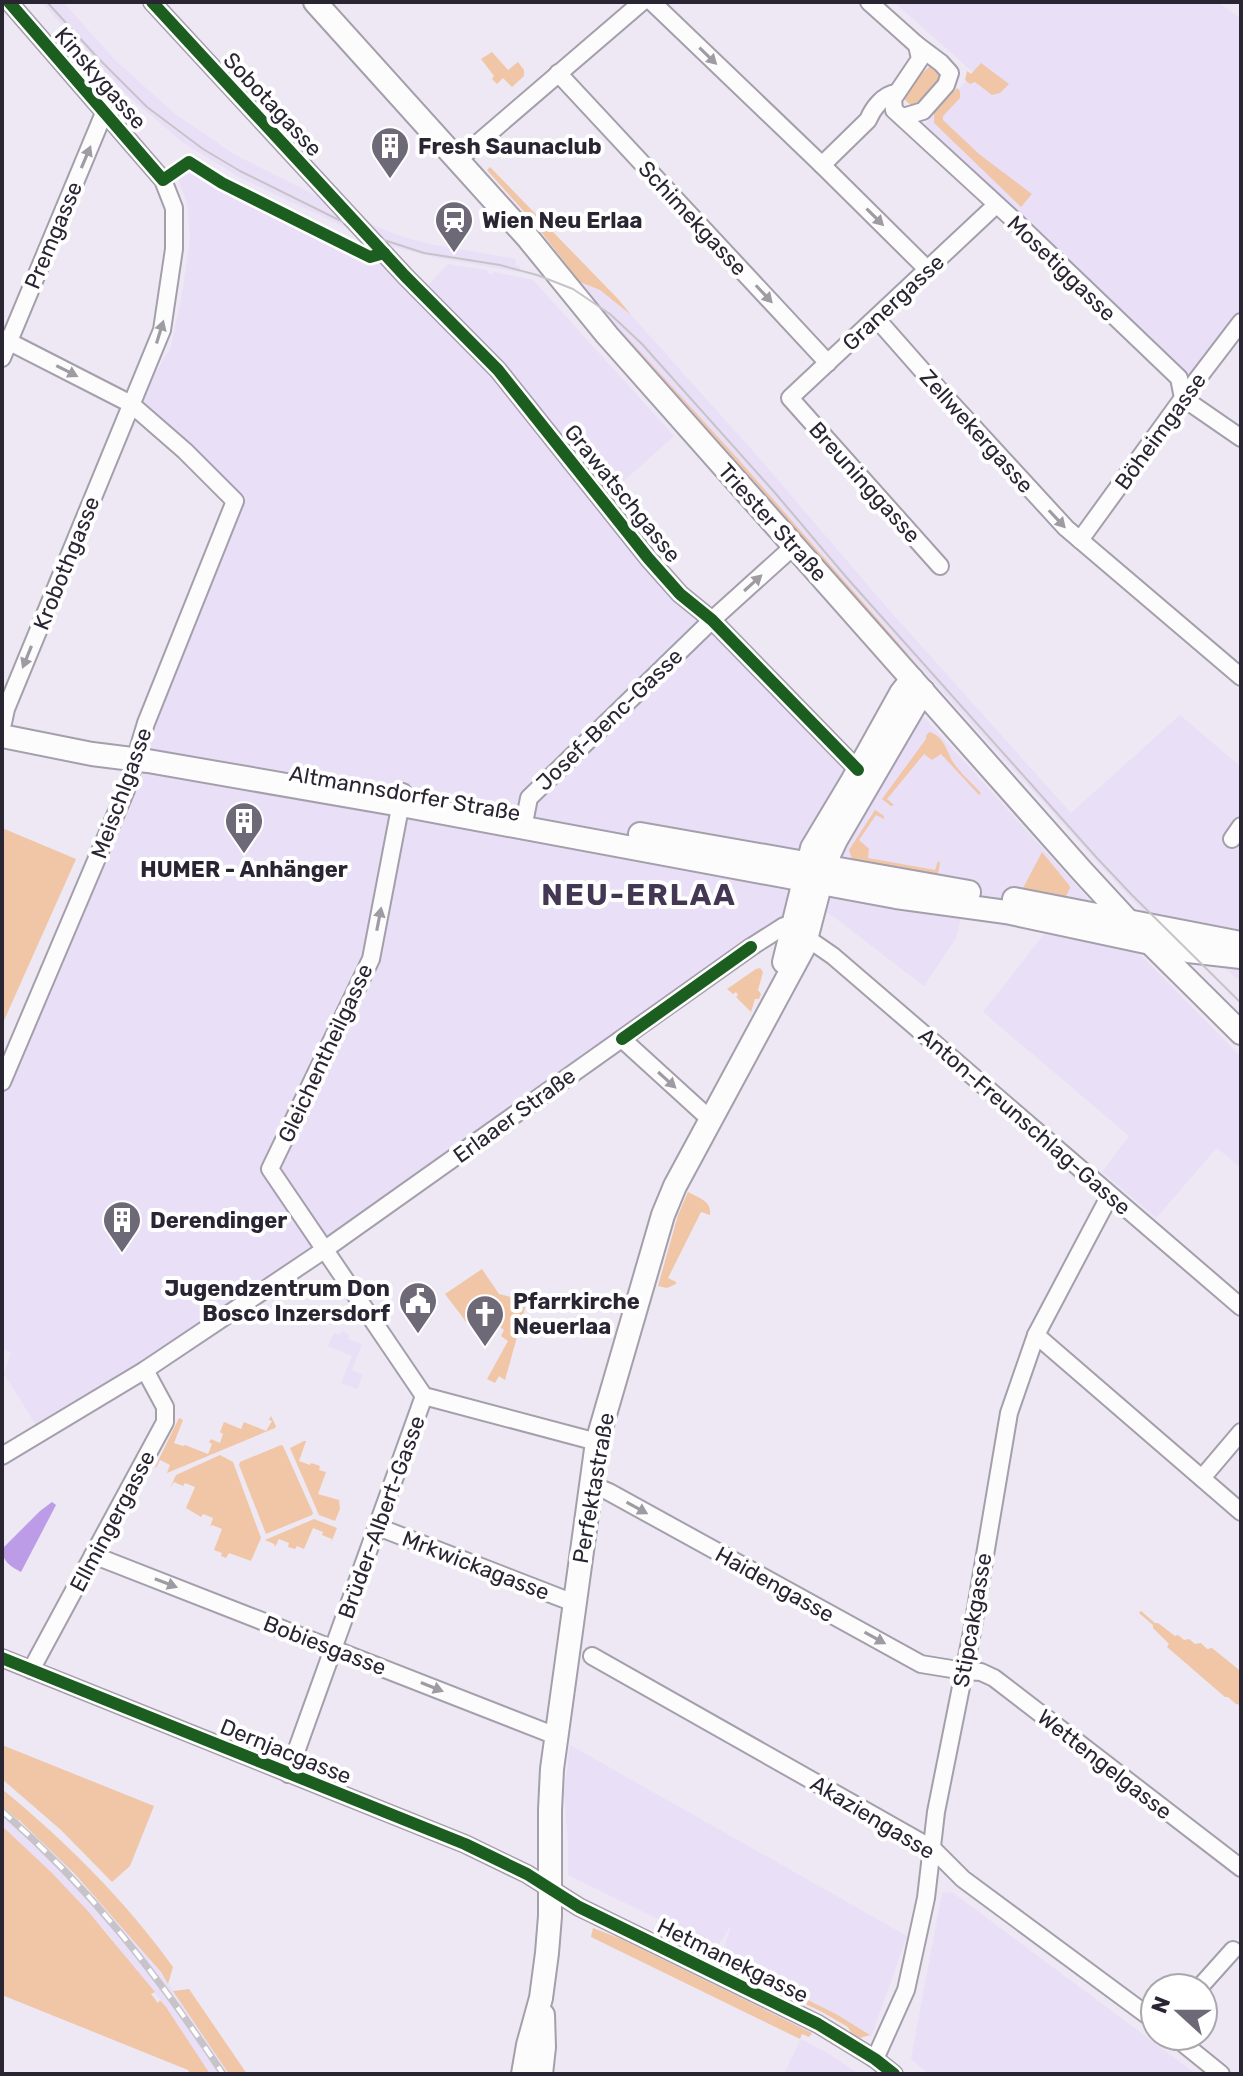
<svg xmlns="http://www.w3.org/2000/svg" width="1243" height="2076" viewBox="0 0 1243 2076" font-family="Rubik,sans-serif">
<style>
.built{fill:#e9dff7}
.green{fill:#f0c6a6}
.water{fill:#bd9ce7}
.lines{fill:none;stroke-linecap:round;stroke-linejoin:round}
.minor-casing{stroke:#a49fab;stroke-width:20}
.major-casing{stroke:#a49fab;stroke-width:26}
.minor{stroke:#fcfcfd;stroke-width:16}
.major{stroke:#fcfcfd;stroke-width:22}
.tram{stroke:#c6c4c9;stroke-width:2}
.rail-casing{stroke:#c6c4c9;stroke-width:7}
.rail{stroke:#fff;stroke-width:4;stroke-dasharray:12;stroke-linecap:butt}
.cycleway-casing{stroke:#fff;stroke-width:17}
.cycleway{stroke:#1b5e20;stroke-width:12}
.oneway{fill:#9e9ba2}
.labels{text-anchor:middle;stroke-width:8;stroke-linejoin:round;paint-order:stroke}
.street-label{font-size:22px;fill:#2a2533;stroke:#fff}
.poi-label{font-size:22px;font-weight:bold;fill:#2a2533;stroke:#fff;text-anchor:start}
.district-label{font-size:30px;font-weight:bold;letter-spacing:2px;fill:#433754;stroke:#fff}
</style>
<rect width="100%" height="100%" fill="#ede8f4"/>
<!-- built -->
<g class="built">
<path d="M41 2H63L115 60 175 114 235 155 331 203 359 234 239 177 182 142 125 93Z"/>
<path d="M894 2H1218L1241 19V323L1195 382 925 124 974 73Z"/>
<path d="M188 165 221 185 357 251 388 250 428 285 448 264 487 270V273L493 274 494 272 533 280 674 436 605 498 712 620 858 770 905 696 1119 933 1241 1057V1168L1217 1148 1156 1218 1102 1172 1129 1136 983 1012 1045 933 961 918 956 938 924 986 834 917 800 896 794 924 324 1250 41 1433 4 1374 11 1353 2 1348V1085L141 752 231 501 140 399 171 347 183 289 190 237 187 203 176 174Z"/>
<path d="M368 223 397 235 429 244 516 259 515 265 520 266 519 272 432 257 395 247 385 243Z"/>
<path d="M580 282 600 290 631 315 760 459 890 611 1071 813 1180 715 1241 767V983L1175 922 1149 917 1120 887 940 689 738 459 605 314Z"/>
<path d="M342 1331 349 1334 348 1339 362 1344 352 1370 363 1375 357 1389 341 1383 352 1356 328 1346 334 1333 340 1335Z"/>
<path d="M570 1745 907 1936 871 2037 776 1983 721 1958 732 1923 717 1948 568 1875V1842L564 1793Z"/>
<path d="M2 1806 18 1820H21L20 1822 60 1859 133 1939 161 1973 229 2074H210L166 2007 105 1930 51 1872 2 1826Z"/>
<path d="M952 1892 1196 2074H929L911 2059 942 1893Z"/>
<path d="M801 2039 829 2054 859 2074H784Z"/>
</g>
<!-- green -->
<g class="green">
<path d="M492 52 508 70 518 62 524 70V76L512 87 503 78 497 84 492 79 494 76 481 59Z"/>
<path d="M981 63 1009 84 1000 93 992 95 975 82 970 84 965 80 967 71 971 74Z"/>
<path d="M930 66 938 68 942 77C933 89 916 121 903 96L910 85Z"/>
<path d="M957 88 960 91V98L943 116V120L979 154 1032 194 1021 207 934 123V113Z"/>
<path d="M490 167 619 300 631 315 600 290 580 282 535 224 487 170Z"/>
<path d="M614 323 738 459 923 671 871 614Z"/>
<path d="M929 732C944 736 946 750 953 762 960 773 972 783 981 793L979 795 941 754 932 760 924 754 887 799 894 805 891 806 882 799 926 739V736Z"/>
<path d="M875 810 884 816V819L876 815 859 840 869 849 868 858 935 870 938 861 940 863 938 874 852 859 849 850Z"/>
<path d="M2 828 76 859 2 1025Z"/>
<path d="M1042 852 1069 885 1070 888 1065 898 1022 890Z"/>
<path d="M760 968 763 972 758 990 761 994 759 999H755L751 1012 736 997 738 995 736 992 733 994 727 989 756 969Z"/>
<path d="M688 1192C699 1198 712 1201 710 1215L701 1212 668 1278 676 1282V1284L667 1288 658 1286 678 1215Z"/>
<path d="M482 1269 499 1294 527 1301 505 1380 499 1376 495 1383 487 1379 508 1341 501 1336 504 1330 500 1327 497 1329 482 1319 484 1315 479 1312 467 1323 445 1294Z"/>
<path d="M271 1416 276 1426 275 1428 167 1473 170 1465 160 1460 156 1468 155 1467 179 1418 183 1420 174 1443 183 1446 185 1445 208 1454 212 1444 209 1442 211 1439 220 1443 223 1434 220 1432 224 1422 241 1429 244 1422 266 1431 272 1421 269 1420Z"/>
<path d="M304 1441H306L299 1461 310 1465 311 1463 320 1466 319 1470 326 1472 318 1494 339 1500 340 1509 335 1521 319 1515 290 1448Z"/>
<path d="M281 1445 283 1446 313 1513 312 1515 266 1534 239 1465 240 1462Z"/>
<path d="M220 1455 233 1462 261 1538 251 1561 229 1553 226 1558 221 1556 222 1553 214 1550 222 1529 212 1525 210 1527 213 1518 203 1514 201 1517 186 1508 195 1487 185 1483 183 1486 174 1482 170 1488 176 1475Z"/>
<path d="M314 1519 337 1528 330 1545 332 1539 322 1535 323 1532 313 1528 304 1549 297 1546 295 1549 288 1547 289 1543 279 1539 275 1547 274 1544 265 1540Z"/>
<path d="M1141 1611 1155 1623H1158L1175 1636 1178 1635 1184 1640 1189 1639 1195 1644 1201 1643 1207 1649 1212 1648 1238 1669 1241 1674V1705L1236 1704 1228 1697H1225L1167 1647 1169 1644 1153 1628V1625L1139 1613Z"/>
<path d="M2 1745 154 1806 130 1866 112 1882 61 1830 2 1779Z"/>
<path d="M2 1789C65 1841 125 1900 173 1967L168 1984 161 1972 74 1873 20 1821 21 1820H18L2 1806Z"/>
<path d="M2 1826 51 1872 87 1910 155 1992 151 1994 158 2003 160 2000 166 2007 210 2074H191L188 2070 2 1995Z"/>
<path d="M593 1928 619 1938 812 2033 809 2037 802 2034 800 2039 591 1937Z"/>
<path d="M725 1959 836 2014 870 2035 860 2038 852 2035 848 2027 822 2012 723 1964Z"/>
<path d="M189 1989 247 2074H229L173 1991Z"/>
</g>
<!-- water -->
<path class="water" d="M52 1502 56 1505 21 1572C11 1567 2 1561 2 1549L40 1511Z"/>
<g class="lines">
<!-- minor casing -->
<g class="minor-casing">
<g id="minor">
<path d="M152 2 405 276 498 370 648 558 680 594 712 620 858 770"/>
<path d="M652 2 822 165 928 270"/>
<path d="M869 2 917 45 941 63 950 73 946 85 923 111 903 117"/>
<path d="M917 45 920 59 893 99 894 110 1016 222 1179 378 1183 398 1241 438"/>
<path d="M558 73 828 363"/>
<path d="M458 160 642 2"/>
<path d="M822 165 868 120C873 108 883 95 896 93"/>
<path d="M876 318 942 393 1066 528 1241 677"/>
<path d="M2 338 131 404 185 451 235 501 146 723 126 790 2 1082"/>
<path d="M2 358 104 113"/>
<path d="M1080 540 1183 398 1241 322"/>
<path d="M940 566 790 398 996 205"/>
<path d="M3 723 6 709 162 330 174 249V208L163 180 9 2"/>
<path d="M403 792 371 959 270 1169 424 1396 597 1442"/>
<path d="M523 828 529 798 712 620 794 546"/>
<path d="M1232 839 1241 826"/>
<path d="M807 938 833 956 1241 1307"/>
<path d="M622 1039 712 1121"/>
<path d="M1036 1335 1241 1512"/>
<path d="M2 1456 145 1370 324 1250 751 947 784 926 794 924"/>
<path d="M1202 1478 1241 1432"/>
<path d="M590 1484 609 1492 921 1664 964 1671 981 1672 994 1678 1241 1868"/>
<path d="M378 1527 574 1603"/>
<path d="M93 1555 556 1736"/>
<path d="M592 1656 933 1849 963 1879 1155 2021"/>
<path d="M2 1658 465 1844 527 1874 579 1907 818 2024 875 2059 894 2074"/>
<path d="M31 1670 165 1422V1407L145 1370"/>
<path d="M288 1774 424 1396"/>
<path d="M1199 1988 1233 1950"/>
<path d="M1174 2036 1221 2074"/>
<path d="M875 2059 906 1990 926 1898 936 1812 972 1632 1009 1413 1036 1335 1110 1195"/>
</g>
</g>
<!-- major casing -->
<g class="major-casing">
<g id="major">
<path d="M315 2 528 238 607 335 1082 871 1129 922 1241 1033"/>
<path d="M2 736 92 754 148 761 401 805 896 897 1006 912 1188 951 1241 957"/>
<path d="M640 834 969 892"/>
<path d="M1014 899 1241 943"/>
<path d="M784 962 812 848 851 783 901 693 912 679"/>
<path d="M523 2074 528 2045 541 1998 547 1953 550 1916V1810L552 1769 597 1442 663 1215 675 1186 804 947 827 859 836 840 923 691"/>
<path d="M541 2074 544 2047 543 2015"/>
</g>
</g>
<!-- minor -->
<use href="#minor" class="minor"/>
<!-- major -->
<use href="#major" class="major"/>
<!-- tram -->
<path class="tram" d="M47 2 97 57 147 107 203 149 240 171 339 220 384 240 424 253 500 265 537 275 573 289 610 314 642 344 776 494 847 578 1097 858 1132 895 1241 1003"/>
<!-- rail casing -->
<g class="rail-casing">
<path id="rail" d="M2 1811C93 1891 157 1974 223 2074"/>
</g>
<!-- rail -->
<use href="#rail" class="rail"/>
<!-- cycleway casing -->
<g class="cycleway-casing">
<g id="cycleway">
<path d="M9 2 163 180 189 162 222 183 370 257 384 253"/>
<path d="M152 2 405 276 498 370 648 558 680 594 712 620 858 770"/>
<path d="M622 1039 751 947"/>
<path d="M2 1658 465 1844 527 1874 579 1907 818 2024 875 2059 894 2074"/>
</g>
</g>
<!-- cycleway -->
<use href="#cycleway" class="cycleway"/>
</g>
<!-- one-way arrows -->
<defs><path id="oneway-solid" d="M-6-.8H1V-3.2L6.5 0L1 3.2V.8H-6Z" transform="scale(2)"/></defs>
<g class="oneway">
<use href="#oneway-solid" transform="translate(708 56) rotate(44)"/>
<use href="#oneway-solid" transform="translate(86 157) rotate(-67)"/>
<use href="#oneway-solid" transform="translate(875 217) rotate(45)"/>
<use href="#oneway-solid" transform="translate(764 294) rotate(47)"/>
<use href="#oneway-solid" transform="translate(160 332) rotate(-73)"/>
<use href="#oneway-solid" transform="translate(67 371) rotate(27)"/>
<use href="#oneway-solid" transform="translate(1057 519) rotate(47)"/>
<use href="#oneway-solid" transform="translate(753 583) rotate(-42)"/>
<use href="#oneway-solid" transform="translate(27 657) rotate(112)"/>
<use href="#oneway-solid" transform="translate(379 919) rotate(-79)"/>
<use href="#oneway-solid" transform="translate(667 1080) rotate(42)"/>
<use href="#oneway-solid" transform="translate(637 1508) rotate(29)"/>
<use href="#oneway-solid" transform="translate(166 1583) rotate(21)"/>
<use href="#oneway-solid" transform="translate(875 1638) rotate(29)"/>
<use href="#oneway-solid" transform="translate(432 1687) rotate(22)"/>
</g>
<!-- icons -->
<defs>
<g id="building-pin" transform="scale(2)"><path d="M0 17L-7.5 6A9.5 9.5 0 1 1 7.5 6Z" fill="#6e6977" stroke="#fff"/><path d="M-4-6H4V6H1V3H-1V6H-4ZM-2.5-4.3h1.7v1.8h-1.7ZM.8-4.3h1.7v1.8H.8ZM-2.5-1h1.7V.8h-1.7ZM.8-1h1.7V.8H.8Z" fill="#fff"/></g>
<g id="station-pin" transform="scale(2)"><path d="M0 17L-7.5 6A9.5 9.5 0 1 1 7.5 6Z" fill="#6e6977" stroke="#fff"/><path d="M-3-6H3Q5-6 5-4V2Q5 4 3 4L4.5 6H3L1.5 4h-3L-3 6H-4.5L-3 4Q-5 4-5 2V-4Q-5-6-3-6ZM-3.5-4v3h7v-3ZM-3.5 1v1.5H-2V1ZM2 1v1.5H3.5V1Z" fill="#fff"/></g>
<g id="civic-pin" transform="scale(2)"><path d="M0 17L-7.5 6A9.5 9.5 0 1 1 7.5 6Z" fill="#6e6977" stroke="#fff"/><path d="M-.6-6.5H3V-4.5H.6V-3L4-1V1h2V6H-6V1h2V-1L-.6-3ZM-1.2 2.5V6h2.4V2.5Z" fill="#fff"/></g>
<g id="church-pin" transform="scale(2)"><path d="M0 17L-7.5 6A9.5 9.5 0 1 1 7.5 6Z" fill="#6e6977" stroke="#fff"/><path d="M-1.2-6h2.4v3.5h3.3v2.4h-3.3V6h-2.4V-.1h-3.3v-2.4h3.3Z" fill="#fff"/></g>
</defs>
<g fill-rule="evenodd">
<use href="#building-pin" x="390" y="146"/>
<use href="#station-pin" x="454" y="220"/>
<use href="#building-pin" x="244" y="821"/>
<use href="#building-pin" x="122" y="1220"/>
<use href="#civic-pin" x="418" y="1301"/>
<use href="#church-pin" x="485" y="1314"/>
</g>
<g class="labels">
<!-- street labels -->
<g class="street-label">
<text transform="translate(101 78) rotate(49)" y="8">Kinskygasse</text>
<text transform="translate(273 104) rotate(47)" y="8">Sobotagasse</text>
<text transform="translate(693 218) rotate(47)" y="8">Schimekgasse</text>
<text transform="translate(53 235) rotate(-67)" y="8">Premgasse</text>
<text transform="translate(1062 268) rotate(44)" y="8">Mosetiggasse</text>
<text transform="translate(893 302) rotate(-43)" y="8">Granergasse</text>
<text transform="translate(977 431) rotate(48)" y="8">Zellwekergasse</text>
<text transform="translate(1160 431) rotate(-54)" y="8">Böheimgasse</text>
<text transform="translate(865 482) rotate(48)" y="8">Breuninggasse</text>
<text transform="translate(623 493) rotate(51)" y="8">Grawatschgasse</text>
<text transform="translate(773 522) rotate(48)" y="8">Triester Straße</text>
<text transform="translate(66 563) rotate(-68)" y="8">Krobothgasse</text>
<text transform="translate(609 719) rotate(-44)" y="8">Josef-Benc-Gasse</text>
<text transform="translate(121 793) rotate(-70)" y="8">Meischlgasse</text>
<text transform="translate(405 793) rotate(10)" y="8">Altmannsdorfer Straße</text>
<text transform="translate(325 1053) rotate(-65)" y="8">Gleichentheilgasse</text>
<text transform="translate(514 1115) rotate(-36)" y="8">Erlaaer Straße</text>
<text transform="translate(1025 1121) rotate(41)" y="8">Anton-Freunschlag-Gasse</text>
<text transform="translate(593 1488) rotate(-80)" y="8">Perfektastraße</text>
<text transform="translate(381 1517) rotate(-70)" y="8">Brüder-Albert-Gasse</text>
<text transform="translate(112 1521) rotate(-62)" y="8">Ellmingergasse</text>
<text transform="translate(476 1565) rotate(21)" y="8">Mrkwickagasse</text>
<text transform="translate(775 1584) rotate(29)" y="8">Haidengasse</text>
<text transform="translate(972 1620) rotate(-80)" y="8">Stipcakgasse</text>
<text transform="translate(325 1645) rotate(21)" y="8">Bobiesgasse</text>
<text transform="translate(286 1751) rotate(22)" y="8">Dernjacgasse</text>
<text transform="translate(1105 1764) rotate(38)" y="8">Wettengelgasse</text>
<text transform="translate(873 1817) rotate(31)" y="8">Akaziengasse</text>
<text transform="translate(733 1960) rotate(26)" y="8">Hetmanekgasse</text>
</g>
<!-- poi labels -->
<g class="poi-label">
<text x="418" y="154">Fresh Saunaclub</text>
<text x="482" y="228">Wien Neu Erlaa</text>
<text x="244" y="877" text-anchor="middle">HUMER - Anhänger</text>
<text x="150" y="1228">Derendinger</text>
<text x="390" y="1296" text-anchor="end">Jugendzentrum Don<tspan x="390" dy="25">Bosco Inzersdorf</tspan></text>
<text x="513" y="1309">Pfarrkirche<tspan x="513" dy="25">Neuerlaa</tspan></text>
</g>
<!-- district labels -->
<g class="district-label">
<text x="639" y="905">NEU-ERLAA</text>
</g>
</g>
<!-- border -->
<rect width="1243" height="2076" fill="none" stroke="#2a2533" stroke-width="8"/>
<!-- north arrow -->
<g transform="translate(1179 2012) rotate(291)"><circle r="38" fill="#ffffff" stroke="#aaa8ad" stroke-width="2"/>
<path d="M0-6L14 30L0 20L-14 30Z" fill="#6e6977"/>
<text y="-12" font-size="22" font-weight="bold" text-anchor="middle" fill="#2a2533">N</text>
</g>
</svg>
